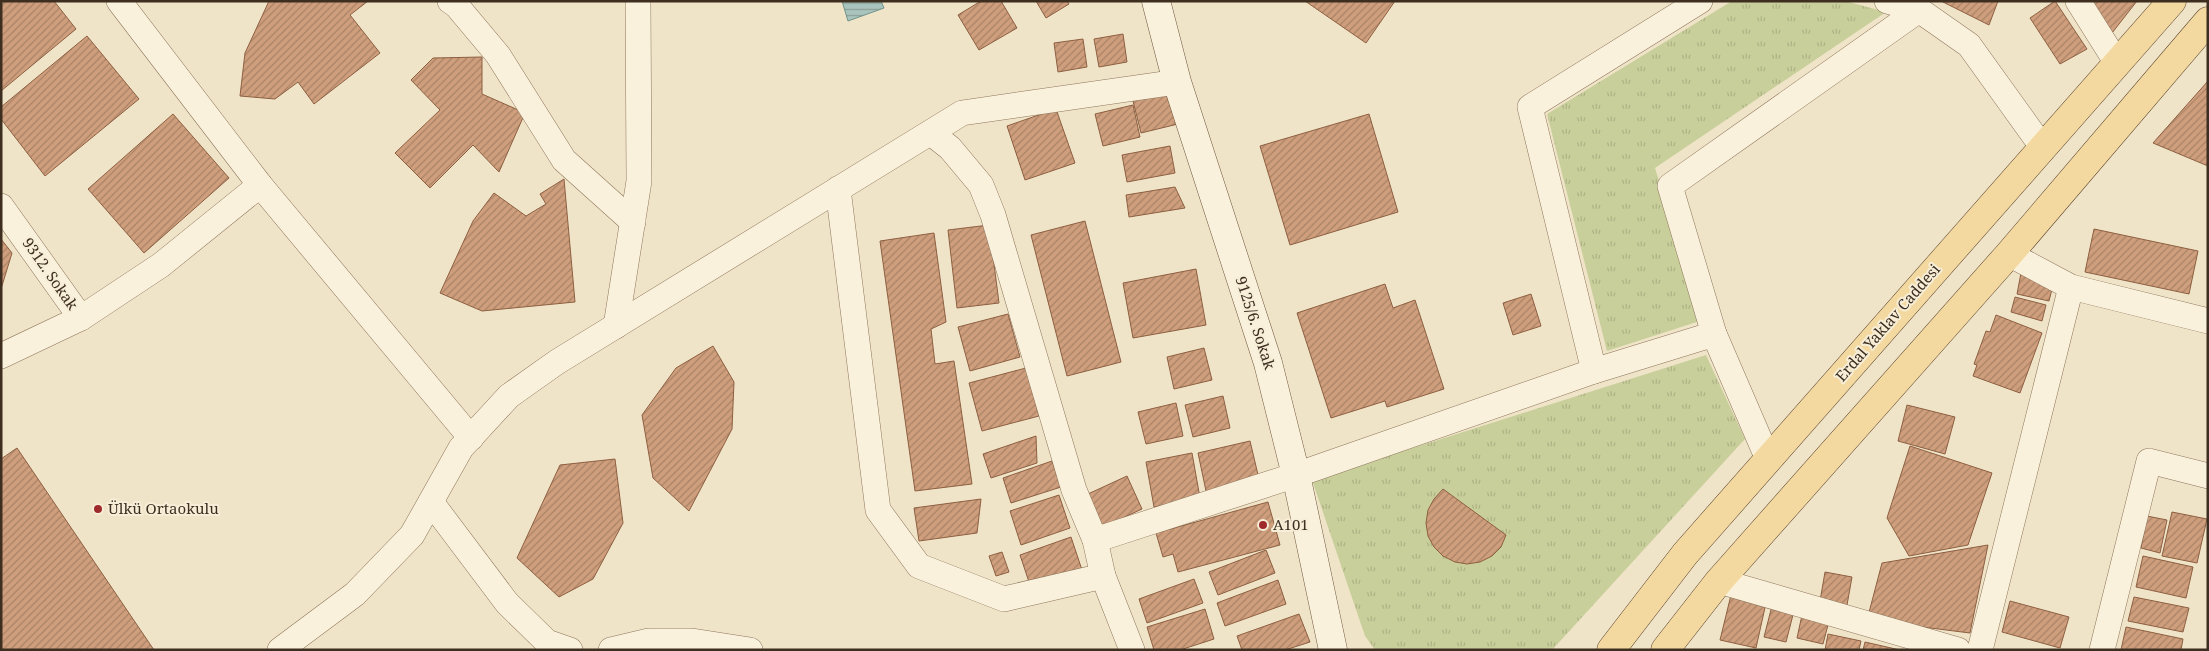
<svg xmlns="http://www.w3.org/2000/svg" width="2209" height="651" viewBox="0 0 2209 651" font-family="'Noto Serif',serif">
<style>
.park{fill:url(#park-tufts)}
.water{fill:url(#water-rules);stroke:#6f938a}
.building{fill:url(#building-hatch);stroke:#8d5f41}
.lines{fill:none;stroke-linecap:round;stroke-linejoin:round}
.minor-casing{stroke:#8d765c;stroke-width:26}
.secondary-casing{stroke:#6f573f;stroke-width:29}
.primary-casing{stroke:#5b4430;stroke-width:29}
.minor{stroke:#faf1dc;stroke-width:25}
.secondary{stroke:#faf1dc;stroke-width:28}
.primary{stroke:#f3d9a0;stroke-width:28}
.poi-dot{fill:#9e2a2b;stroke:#f7eed8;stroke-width:2}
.labels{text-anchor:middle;stroke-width:4;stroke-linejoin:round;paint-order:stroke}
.street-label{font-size:15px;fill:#3d2e20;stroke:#f7eed8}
.poi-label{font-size:15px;fill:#3d2e20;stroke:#f7eed8;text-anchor:start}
</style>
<defs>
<pattern id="park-tufts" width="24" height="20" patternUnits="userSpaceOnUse" patternTransform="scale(1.25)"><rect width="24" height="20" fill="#c9cf9b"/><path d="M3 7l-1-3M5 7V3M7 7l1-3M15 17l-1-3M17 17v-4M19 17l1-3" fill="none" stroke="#aeb285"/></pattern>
<pattern id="water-rules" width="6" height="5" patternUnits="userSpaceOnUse" patternTransform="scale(1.25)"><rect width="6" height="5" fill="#a9c4bc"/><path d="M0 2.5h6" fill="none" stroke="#8ba098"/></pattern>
<pattern id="building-hatch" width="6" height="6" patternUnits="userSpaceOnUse" patternTransform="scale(1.25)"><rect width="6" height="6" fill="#cf9f7d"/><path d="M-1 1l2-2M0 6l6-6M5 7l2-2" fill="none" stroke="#a98266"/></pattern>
</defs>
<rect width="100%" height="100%" fill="#f0e4c8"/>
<!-- park -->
<g class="park">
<path d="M1732 1H1845L1886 12 1655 168 1703 320 1607 351 1547 114Z"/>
<path d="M1706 355 1745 439 1552 650H1375L1365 636 1312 480Z"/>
</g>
<!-- water -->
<path class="water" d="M842 1H881L884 8 848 21Z"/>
<!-- building -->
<g class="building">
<path d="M1 1H54L76 29 1 91Z"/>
<path d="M269 1H368L350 15 380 53 314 104 298 82 275 99 240 96 245 53Z"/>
<path d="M981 1H1001L1017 28 979 50 958 15Z"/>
<path d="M1036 1H1067L1069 4 1046 18Z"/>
<path d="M1305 1H1395L1366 43Z"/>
<path d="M1941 1H1998L1989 25Z"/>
<path d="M2055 1 2087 49 2060 64 2030 18Z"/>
<path d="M2091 1H2137L2112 33Z"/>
<path d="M1123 34 1127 62 1099 67 1094 39Z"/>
<path d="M87 36 139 99 45 176 1 119V107Z"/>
<path d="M1083 39 1087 67 1058 72 1054 43Z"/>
<path d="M482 57V94L525 113 499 172 473 145 430 188 395 153 440 110 411 80 433 58Z"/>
<path d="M2208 81V166L2153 143Z"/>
<path d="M1171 92 1178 124 1141 133 1133 101Z"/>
<path d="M1133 105 1140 137 1103 146 1095 114Z"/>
<path d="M1056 109 1075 163 1025 180 1007 126Z"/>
<path d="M173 114 229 178 144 253 88 189Z"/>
<path d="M1369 114 1398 212 1290 245 1260 146Z"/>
<path d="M1170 146 1175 173 1127 182 1122 155Z"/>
<path d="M564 179 575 302 482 311 440 293 473 221 494 193 526 216 546 204 540 194Z"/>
<path d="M1175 187 1185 208 1129 217 1126 195Z"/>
<path d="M1085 221 1121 362 1067 376 1031 235Z"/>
<path d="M989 225 999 303 957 308 948 230Z"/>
<path d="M2094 229 2198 251 2189 294 2085 272Z"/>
<path d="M934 233 946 322 931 329 935 364 954 361 972 484 915 491 880 241Z"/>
<path d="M1 239 12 253 1 289Z"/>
<path d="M1196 269 1206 325 1133 338 1123 283Z"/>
<path d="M2021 273 2054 281 2049 301 2017 294Z"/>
<path d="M1385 284 1393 308 1415 300 1444 389 1387 407 1385 401 1331 418 1297 313Z"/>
<path d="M1531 294 1541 326 1513 335 1503 303Z"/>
<path d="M2015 297 2046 305 2042 321 2011 312Z"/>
<path d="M1008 314 1020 357 970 371 958 327Z"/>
<path d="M1996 315 2042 333 2020 393 1973 376 1977 365 1974 364 1986 331 1990 332Z"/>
<path d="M713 346 734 382 732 429 689 511 653 478 642 415 676 368Z"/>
<path d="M1204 348 1212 380 1174 389 1167 357Z"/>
<path d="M1026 368 1039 416 982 431 969 383Z"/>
<path d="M1223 396 1230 428 1193 437 1185 405Z"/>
<path d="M1176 403 1183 436 1146 444 1138 412Z"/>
<path d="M1907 405 1955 417 1945 454 1898 441Z"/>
<path d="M1036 436 1037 463 991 478 983 454Z"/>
<path d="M1250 441 1259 479 1206 491 1198 453Z"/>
<path d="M1910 446 1992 473 1968 545 1909 556 1887 518Z"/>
<path d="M17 448 154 650H1V459Z"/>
<path d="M1192 453 1200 498 1154 507 1146 462Z"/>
<path d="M615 459 623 523 593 579 559 597 517 558 560 465Z"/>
<path d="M1052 461 1061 487 1011 503 1003 478Z"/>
<path d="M1127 476 1142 509 1103 527 1088 494Z"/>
<path d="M1443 489 1506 535 1501 547 1492 556 1480 562 1467 564 1455 562 1443 556 1434 547 1428 536 1426 523 1428 510 1434 499Z"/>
<path d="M1059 495 1070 528 1021 545 1010 511Z"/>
<path d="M981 499 977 533 919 541 914 508Z"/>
<path d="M1268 502 1280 545 1178 572 1173 554 1163 557 1156 533Z"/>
<path d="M2172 512 2207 519 2197 563 2162 556Z"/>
<path d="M2147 516 2167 520 2160 553 2141 548Z"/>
<path d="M1071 537 1082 570 1031 588 1020 555Z"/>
<path d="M1988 545 1970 633 1867 620 1882 563Z"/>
<path d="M1266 550 1275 573 1218 595 1209 572Z"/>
<path d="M1002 552 1009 572 996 576 989 556Z"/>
<path d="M2143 556 2193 567 2186 598 2136 587Z"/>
<path d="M1825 572 1852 577 1847 605 1820 601Z"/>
<path d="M1194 579 1203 603 1147 623 1139 599Z"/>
<path d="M1278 580 1286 604 1225 626 1217 603Z"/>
<path d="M1731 595 1766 603 1756 648 1720 640Z"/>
<path d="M2134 597 2189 608 2183 632 2128 621Z"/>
<path d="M2010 601 2069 617 2060 648 2002 632Z"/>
<path d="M1773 602 1795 607 1786 642 1764 637Z"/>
<path d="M1205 609 1214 639 1180 650H1154L1147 627Z"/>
<path d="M1299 614 1310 642 1285 650H1242L1237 636Z"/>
<path d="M1802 615 1829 621 1823 644 1797 638Z"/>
<path d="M2126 627 2183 639 2181 650H2121Z"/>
<path d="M1828 634 1861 641 1859 650H1825Z"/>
<path d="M1865 642 1900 650H1863Z"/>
</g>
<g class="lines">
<!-- minor casing -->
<g class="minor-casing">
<g id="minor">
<path d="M119 1 260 185 471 438"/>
<path d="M450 1 456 5 498 55 564 160 633 222"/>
<path d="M1887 1 1919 10 1969 45 2043 148"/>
<path d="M2078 1 2117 63"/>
<path d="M931 133 950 148 981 185 993 215 1074 490 1095 540 1103 576 1132 650"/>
<path d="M838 189 878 510 919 566 1004 599 1103 576"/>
<path d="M1 206 81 318"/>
<path d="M2009 254 2071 287 2208 321"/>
<path d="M616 326 639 181 638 1"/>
<path d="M1714 334 1670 186 1919 10"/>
<path d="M1 356 81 318 161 265 260 185"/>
<path d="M1594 371 1714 334 1768 459"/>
<path d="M431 502 507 603 547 642 570 650"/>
<path d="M1095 540 1296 475 1594 371 1530 107 1700 1"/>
<path d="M1719 581 1958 650"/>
<path d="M280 650 355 594 412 535 461 448 509 396 557 362 962 113 1177 82"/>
<path d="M611 650 649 641H692L750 650"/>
<path d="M1980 650 2071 287"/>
<path d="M2102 650 2149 461 2208 476"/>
</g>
</g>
<!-- secondary casing -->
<g class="secondary-casing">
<path id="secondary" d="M1156 1 1177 82 1268 363 1296 475 1333 650"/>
</g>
<!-- primary casing -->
<g class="primary-casing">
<g id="primary">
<path d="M1611 650 1685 554 2172 1"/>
<path d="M1665 650 1719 581 2009 254 2208 21"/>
</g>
</g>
<!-- minor -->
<use href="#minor" class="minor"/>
<!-- secondary -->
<use href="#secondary" class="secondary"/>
<!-- primary -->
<use href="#primary" class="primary"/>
</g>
<!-- markers -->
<g class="poi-dot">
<circle cx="98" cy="509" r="5"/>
<circle cx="1263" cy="525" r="5"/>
</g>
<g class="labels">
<!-- street labels -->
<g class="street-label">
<text transform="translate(50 274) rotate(55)" y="5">9312. Sokak</text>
<text transform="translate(1255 323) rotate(72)" y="5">9125/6. Sokak</text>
<text transform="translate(1888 323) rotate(-49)" y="5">Erdal Yaklav Caddesi</text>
</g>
<!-- poi labels -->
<g class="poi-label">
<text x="108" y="514">Ülkü Ortaokulu</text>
<text x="1273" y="530">A101</text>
</g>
</g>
<!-- border -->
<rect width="2209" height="651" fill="none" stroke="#3d2e20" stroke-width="5"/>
</svg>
